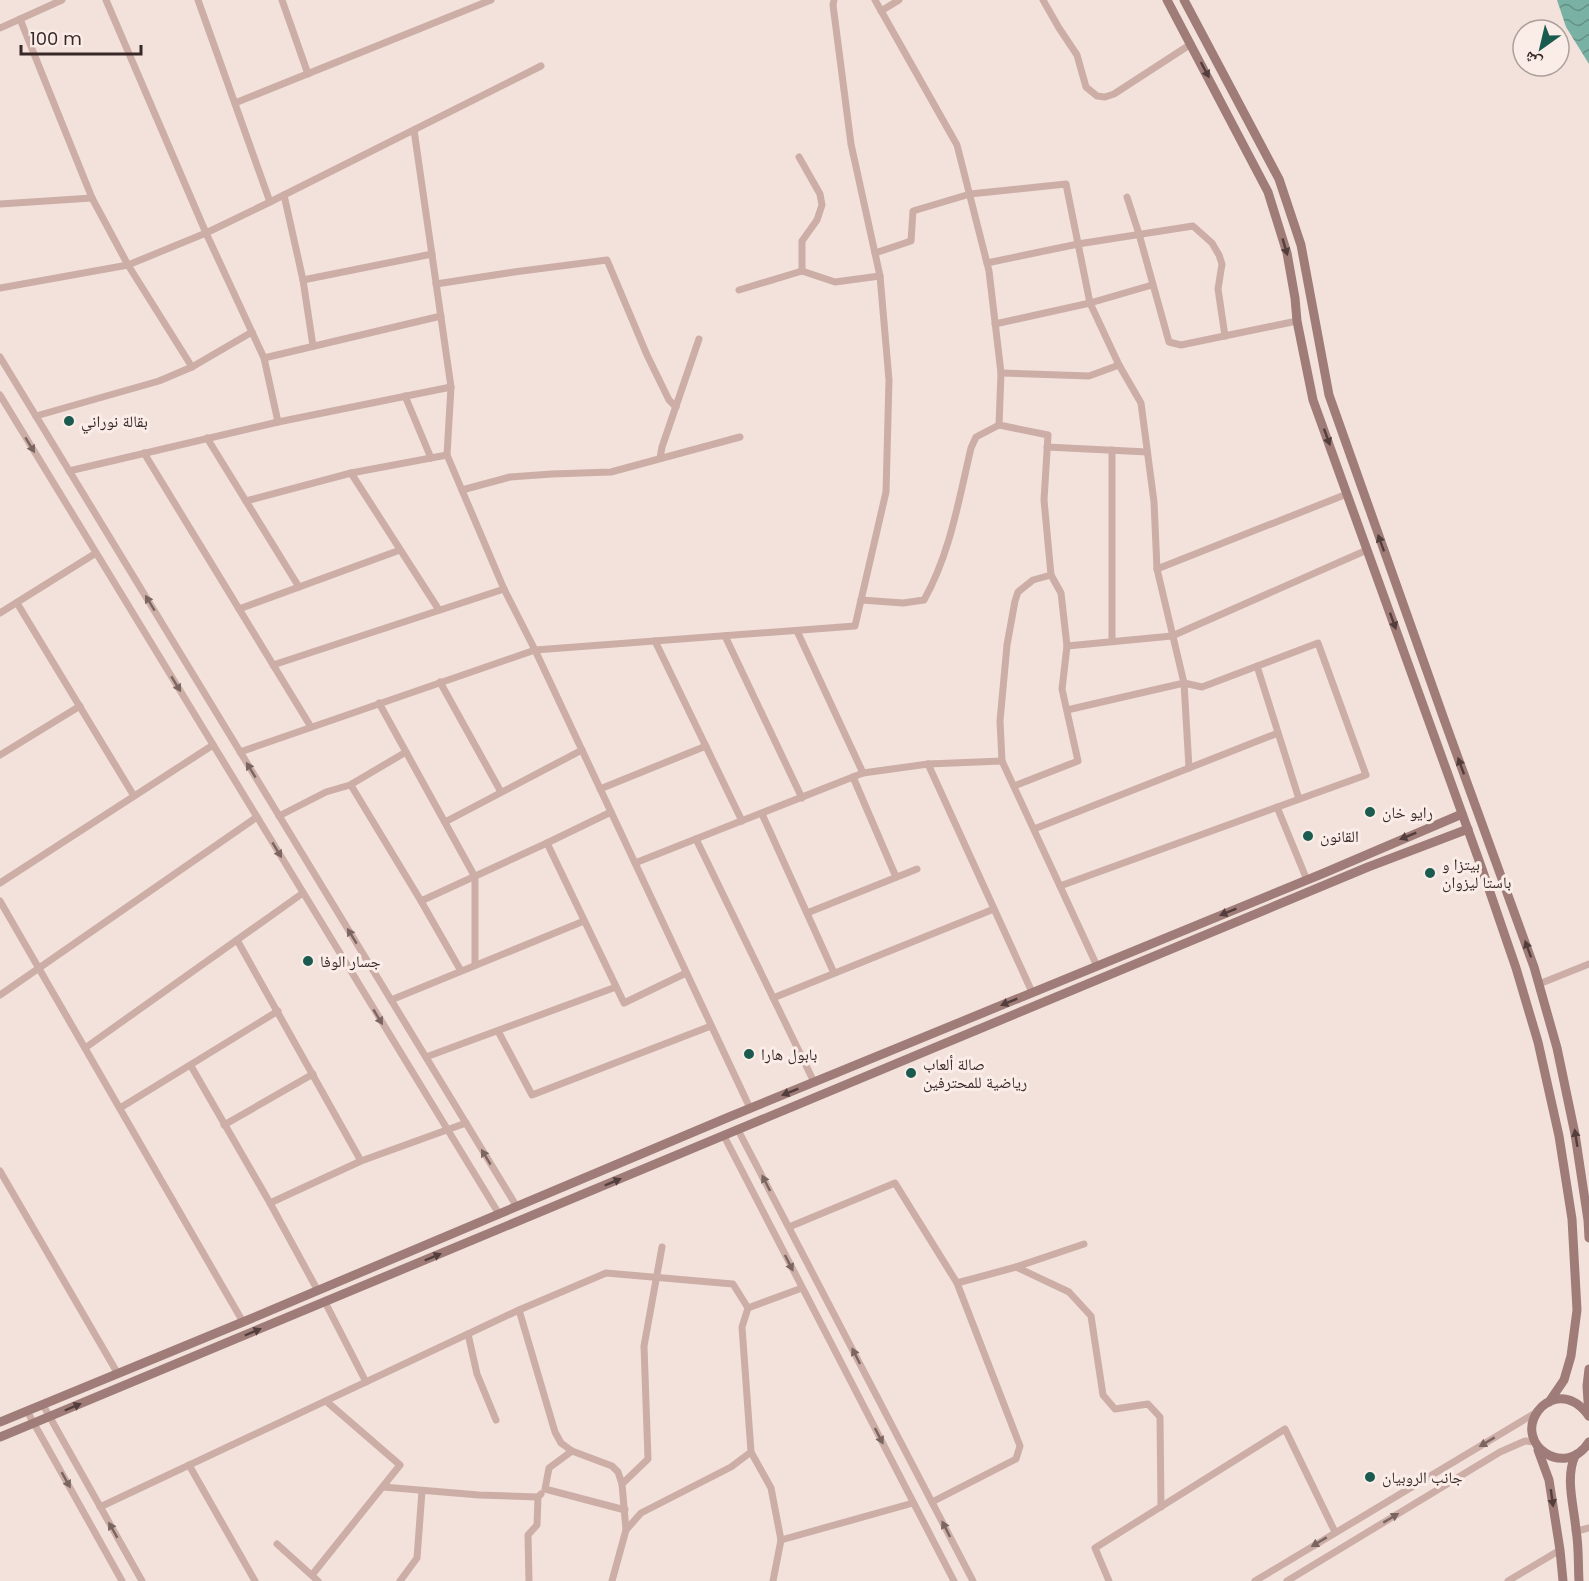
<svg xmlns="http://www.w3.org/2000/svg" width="1589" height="1581" viewBox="0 0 1589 1581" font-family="Poppins,'Noto Naskh Arabic',sans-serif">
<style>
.water{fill:url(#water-waves)}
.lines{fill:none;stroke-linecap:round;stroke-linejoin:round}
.street{stroke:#ccaea7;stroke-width:7}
.secondary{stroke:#9f7c78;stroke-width:9}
.oneway{fill:#523e3c}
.oneway2{fill:#7b6561}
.poi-dot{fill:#1b5b4f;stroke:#faede8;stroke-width:2}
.labels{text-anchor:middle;stroke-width:6;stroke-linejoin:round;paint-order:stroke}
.poi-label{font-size:16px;fill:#382928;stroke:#faede8;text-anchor:start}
</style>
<defs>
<pattern id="water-waves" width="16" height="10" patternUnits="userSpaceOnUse" patternTransform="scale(1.5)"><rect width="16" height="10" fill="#79b1a5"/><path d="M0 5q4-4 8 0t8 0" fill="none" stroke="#649086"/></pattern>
</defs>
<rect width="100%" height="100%" fill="#f3e2db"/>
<!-- water -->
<path class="water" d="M1557 0H1589V64L1566 27Z"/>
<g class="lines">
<!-- street -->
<g class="street">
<path d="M106 0 206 233 264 358 278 422"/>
<path d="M198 0 270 202"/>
<path d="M282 0 308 74"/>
<path d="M875 0 957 145 989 271 1001 373 999 425 1048 435 1044 500 1051 575 1061 593 1067 646 1062 689 1078 761 1014 786"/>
<path d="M1043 0 1059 28 1077 55 1086 87 1097 96 1105 97 1114 94 1191 44"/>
<path d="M881 11 899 0"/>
<path d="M20 19 92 198 128 265 192 367"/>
<path d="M0 28 62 0"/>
<path d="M235 103 491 0"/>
<path d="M414 130 451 387"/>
<path d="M799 157 820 194 822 205 817 220 802 241V271"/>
<path d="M284 195 303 280 313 346"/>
<path d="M1127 197 1139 234 1169 342 1181 345 1297 321"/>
<path d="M0 204 92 198"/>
<path d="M875 253 911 241 913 211 970 194 1066 184 1090 303 1119 365 1141 403 1154 502 1157 569 1184 683 1067 710"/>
<path d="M987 263 1078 244 1193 226 1212 243 1219 255 1222 264 1218 289 1225 336"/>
<path d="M303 280 432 254"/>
<path d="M436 284 514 272 607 260 647 355 669 400 676 407"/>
<path d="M0 288 128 265 206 233 270 202 541 66"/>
<path d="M739 290 802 271 835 282 880 276"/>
<path d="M995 324 1090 303 1152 285"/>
<path d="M0 357 517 1207"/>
<path d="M264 358 441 316"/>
<path d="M1001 373 1089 376 1119 365"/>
<path d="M0 395 499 1214"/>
<path d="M405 396 431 458"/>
<path d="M36 416 159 381 192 367 252 332"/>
<path d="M207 438 299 587"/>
<path d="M1047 447 1147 452"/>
<path d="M144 453 311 727"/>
<path d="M660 458 662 447 699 339"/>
<path d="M69 471 278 422 451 387 447 455 504 589 535 650 750 1108"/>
<path d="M351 473 447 455"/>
<path d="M462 490 510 477 552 474 611 472 740 437"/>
<path d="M246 501 351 473 439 610"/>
<path d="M1157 569 1347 494"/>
<path d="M861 600 903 603 924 600C950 554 959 499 971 448L976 437 999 425"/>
<path d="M17 603 134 796"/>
<path d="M239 609 400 550"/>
<path d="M0 613 96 553"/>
<path d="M797 631 863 773"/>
<path d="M725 636 802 798"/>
<path d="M655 641 742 821"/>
<path d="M1112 641V450"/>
<path d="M1067 646 1172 636 1367 550"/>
<path d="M273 665 504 589"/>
<path d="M1257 666 1299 799"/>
<path d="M440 682 501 792"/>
<path d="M379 703 475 877V965"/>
<path d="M240 752 535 650 855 626 886 492 889 380 880 276 851 144 833 5 834 0"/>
<path d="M0 755 80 706"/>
<path d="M1002 761 1000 721 1007 645 1015 601 1018 592 1033 580 1051 575"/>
<path d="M928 764 1032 992"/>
<path d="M853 777 896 877"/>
<path d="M352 787 421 901 547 843 611 812"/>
<path d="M600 789 706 746"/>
<path d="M1277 807 1307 880"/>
<path d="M762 814 834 973"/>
<path d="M279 816 326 792 350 785 406 752"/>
<path d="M445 822 582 750"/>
<path d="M1034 829 1278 733"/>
<path d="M696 839 814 1082"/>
<path d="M547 843 624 1003 686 973"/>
<path d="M635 863 863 773 928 764 1002 761 1097 966"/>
<path d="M0 883 213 745"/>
<path d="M1060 886 1366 775 1318 643 1202 687 1184 683 1189 768"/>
<path d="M0 901 243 1322"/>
<path d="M421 901 461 971"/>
<path d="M807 913 917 869"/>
<path d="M237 940 361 1161"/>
<path d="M1539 984 1589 964"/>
<path d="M0 995 257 817"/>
<path d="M773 998 994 909"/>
<path d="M391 1000 584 921"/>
<path d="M498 1031 532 1095 711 1026"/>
<path d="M85 1048 303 893"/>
<path d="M426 1057 616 987"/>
<path d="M191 1066 270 1203 318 1291"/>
<path d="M120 1108 278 1011"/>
<path d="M224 1125 313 1074"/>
<path d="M738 1130 973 1581"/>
<path d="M724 1136 954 1581"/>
<path d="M0 1171 118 1374"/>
<path d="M270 1203 361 1161 466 1123"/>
<path d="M789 1227 895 1183 957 1283 1016 1267 1069 1292 1091 1316 1103 1395 1115 1409 1148 1404 1160 1417 1161 1507"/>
<path d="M1016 1267 1084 1244"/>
<path d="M325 1302 366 1382"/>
<path d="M519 1310 555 1432 561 1443 572 1451 612 1466 618 1472 622 1484 648 1459 644 1346 662 1247"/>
<path d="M468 1334 477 1374 496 1420"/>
<path d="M43 1405 142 1581"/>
<path d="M27 1411 122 1581"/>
<path d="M572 1451 549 1468 545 1489 625 1510"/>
<path d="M751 1452 771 1488 781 1540 773 1581"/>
<path d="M189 1465 255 1581"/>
<path d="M383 1487 479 1495 538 1497"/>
<path d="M932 1502 1016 1459 1020 1446 957 1283"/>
<path d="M100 1507 519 1310 606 1273 733 1284 748 1308 802 1288"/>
<path d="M626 1530 641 1513 731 1467 751 1452 742 1327 748 1308"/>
<path d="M1577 1531 1589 1528"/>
<path d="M781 1540 913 1503"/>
<path d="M277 1544 318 1581"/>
<path d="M312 1575 400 1465 326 1401"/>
<path d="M400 1581 417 1558 422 1491"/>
<path d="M529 1581 528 1535 537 1525 538 1497 541 1494"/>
<path d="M612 1581 626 1530 622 1484"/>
<path d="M1109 1581 1095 1548 1285 1429 1335 1532"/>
<path d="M1255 1581 1537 1412"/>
<path d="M1287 1581 1500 1452 1525 1441 1535 1442"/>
<path d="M1508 1581 1560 1550"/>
</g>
<!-- secondary -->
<g class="secondary">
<path d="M1167 0 1268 192 1287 253 1295 298 1297 321 1313 400 1481 866 1516 968 1538 1042 1559 1136 1572 1219 1577 1310 1571 1356 1564 1380 1549 1402"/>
<path d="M1184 0 1279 179 1301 245 1329 395 1445 722 1534 967 1557 1048 1575 1134 1588 1220 1589 1238"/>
<path d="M1589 1416C1581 1405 1571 1397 1557 1399 1550 1400 1542 1405 1538 1411 1514 1444 1565 1480 1589 1442"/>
<path d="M1589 1416 1587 1386 1589 1369"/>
<path d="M0 1422 243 1322 729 1117 1324 873 1462 814"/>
<path d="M0 1437 1368 867 1468 829"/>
<path d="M1538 1450 1549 1480 1560 1550 1563 1581"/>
<path d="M1575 1456C1565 1478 1574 1506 1576 1530 1579 1547 1578 1564 1579 1581"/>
</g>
</g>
<!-- one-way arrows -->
<defs><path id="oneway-solid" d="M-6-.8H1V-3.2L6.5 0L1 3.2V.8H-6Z" transform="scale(1.5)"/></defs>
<g class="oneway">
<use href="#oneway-solid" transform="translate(1205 70) rotate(62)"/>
<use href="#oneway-solid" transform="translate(1285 247) rotate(74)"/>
<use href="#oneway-solid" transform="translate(1327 437) rotate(70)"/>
<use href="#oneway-solid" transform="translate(1381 543) rotate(-110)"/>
<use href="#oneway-solid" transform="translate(1393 621) rotate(70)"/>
<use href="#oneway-solid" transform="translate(1461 766) rotate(-110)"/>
<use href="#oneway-solid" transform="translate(1408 836) rotate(158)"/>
<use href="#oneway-solid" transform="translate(1228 912) rotate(158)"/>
<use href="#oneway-solid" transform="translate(1528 949) rotate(-110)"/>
<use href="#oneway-solid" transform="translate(1009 1002) rotate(158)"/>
<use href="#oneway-solid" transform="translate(790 1092) rotate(158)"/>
<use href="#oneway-solid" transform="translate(1576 1138) rotate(-99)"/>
<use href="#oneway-solid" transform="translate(613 1182) rotate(-23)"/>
<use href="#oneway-solid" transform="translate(433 1257) rotate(-23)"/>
<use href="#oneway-solid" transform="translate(253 1332) rotate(-23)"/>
<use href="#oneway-solid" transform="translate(73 1407) rotate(-23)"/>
<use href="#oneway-solid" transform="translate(1552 1498) rotate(82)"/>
</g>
<g class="oneway2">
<use href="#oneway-solid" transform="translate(30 445) rotate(59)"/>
<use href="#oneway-solid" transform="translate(150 603) rotate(-121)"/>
<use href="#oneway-solid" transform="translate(176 684) rotate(59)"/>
<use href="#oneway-solid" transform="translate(251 770) rotate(-121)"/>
<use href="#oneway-solid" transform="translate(277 850) rotate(59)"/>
<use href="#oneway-solid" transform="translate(352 936) rotate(-121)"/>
<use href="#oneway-solid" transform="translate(378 1017) rotate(59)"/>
<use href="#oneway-solid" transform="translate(486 1157) rotate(-121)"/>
<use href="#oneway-solid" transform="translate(766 1183) rotate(-117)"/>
<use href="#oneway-solid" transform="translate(789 1263) rotate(63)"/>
<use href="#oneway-solid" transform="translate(856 1356) rotate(-117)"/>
<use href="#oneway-solid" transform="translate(879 1436) rotate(63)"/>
<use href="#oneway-solid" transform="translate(1487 1442) rotate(149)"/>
<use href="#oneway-solid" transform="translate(66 1480) rotate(61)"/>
<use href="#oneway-solid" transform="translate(1391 1518) rotate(-31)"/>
<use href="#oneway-solid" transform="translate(946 1529) rotate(-117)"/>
<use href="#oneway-solid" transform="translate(113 1530) rotate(-119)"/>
<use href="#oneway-solid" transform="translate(1319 1542) rotate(149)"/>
</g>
<!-- markers -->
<g class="poi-dot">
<circle cx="69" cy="421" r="6"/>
<circle cx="1370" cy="812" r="6"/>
<circle cx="1308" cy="836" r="6"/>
<circle cx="1430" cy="873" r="6"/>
<circle cx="308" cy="961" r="6"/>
<circle cx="749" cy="1054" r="6"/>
<circle cx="911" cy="1073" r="6"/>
<circle cx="1370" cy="1477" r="6"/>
</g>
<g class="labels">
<!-- poi labels -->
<g class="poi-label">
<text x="81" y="427">بقالة نوراني</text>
<text x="1382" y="818">رايو خان</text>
<text x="1320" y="842">القانون</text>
<text x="1442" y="870">بيتزا و<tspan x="1442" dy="18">باستا ليزوان</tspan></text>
<text x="320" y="967">جسار الوفا</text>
<text x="761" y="1060">بابول هارا</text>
<text x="923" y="1070">صالة ألعاب<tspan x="923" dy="18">رياضية للمحترفين</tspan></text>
<text x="1382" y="1483">جانب الروبيان</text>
</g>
</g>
<!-- north arrow -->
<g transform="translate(1541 48) rotate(214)"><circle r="28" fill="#faede8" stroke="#ac9f9b" stroke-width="1.5"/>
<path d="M0-4.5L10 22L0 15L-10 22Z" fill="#1b5b4f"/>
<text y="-9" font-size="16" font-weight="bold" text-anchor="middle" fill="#382928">ش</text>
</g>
<!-- scale -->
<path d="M21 45v9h120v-9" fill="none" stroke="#382928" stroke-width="3"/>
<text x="30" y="45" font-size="18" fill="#382928" stroke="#faede8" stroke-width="4.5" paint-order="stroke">100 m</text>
</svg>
